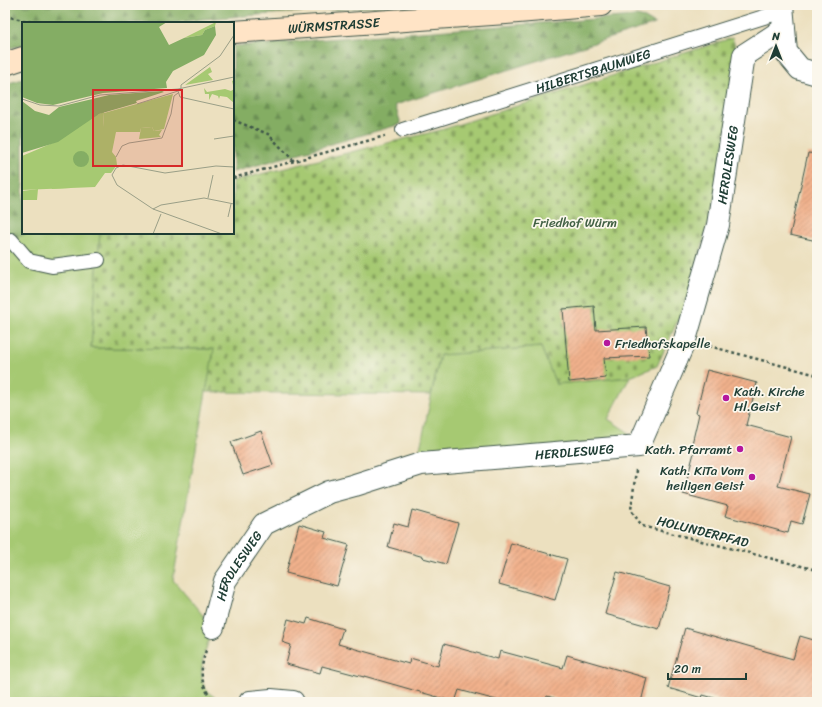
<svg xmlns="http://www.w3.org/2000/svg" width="822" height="707" viewBox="0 0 822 707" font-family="Sriracha,sans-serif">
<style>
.grass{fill:#a6c972;stroke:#628353}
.forest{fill:url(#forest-firs);stroke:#52754c}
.cemetery{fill:url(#cemetery-stones);stroke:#628353}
.building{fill:url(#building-hatch)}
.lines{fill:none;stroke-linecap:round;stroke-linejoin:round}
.lane-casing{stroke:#3e5549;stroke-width:16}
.street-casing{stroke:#3e5549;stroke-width:24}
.secondary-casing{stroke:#3e5549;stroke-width:24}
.path{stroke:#3e5549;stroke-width:2.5;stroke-dasharray:3 3;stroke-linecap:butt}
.lane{stroke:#fff;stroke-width:14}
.street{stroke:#fff;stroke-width:22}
.secondary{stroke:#ffe4c6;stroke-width:22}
.poi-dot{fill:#b5179e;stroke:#fbf7ec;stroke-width:1.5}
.labels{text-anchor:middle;stroke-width:3.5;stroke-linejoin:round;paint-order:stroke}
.street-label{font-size:13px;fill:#1f3d34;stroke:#fbf7ec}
.park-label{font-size:13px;fill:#416044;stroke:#fbf7ec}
.poi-label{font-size:13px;fill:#1f3d34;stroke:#fbf7ec;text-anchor:start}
.inset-road{fill:none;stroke:#9a9f87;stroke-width:1}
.view{fill:#d62828;fill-opacity:0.15;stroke:#d62828;stroke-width:2}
.inset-edge{fill:none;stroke:#1f3d34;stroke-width:2}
</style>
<defs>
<pattern id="forest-firs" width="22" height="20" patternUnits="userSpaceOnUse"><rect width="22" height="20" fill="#84ad64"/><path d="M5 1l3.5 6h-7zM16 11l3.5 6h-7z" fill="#6b8e53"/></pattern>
<pattern id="cemetery-stones" width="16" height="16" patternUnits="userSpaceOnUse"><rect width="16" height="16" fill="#a6c972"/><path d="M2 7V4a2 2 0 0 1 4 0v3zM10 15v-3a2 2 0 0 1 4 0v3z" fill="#87a45e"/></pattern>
<pattern id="building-hatch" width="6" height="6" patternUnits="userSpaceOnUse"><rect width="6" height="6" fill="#f1b18c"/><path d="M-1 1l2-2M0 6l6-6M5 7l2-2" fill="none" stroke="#c39173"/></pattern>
</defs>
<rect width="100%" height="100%" fill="#fbf7ec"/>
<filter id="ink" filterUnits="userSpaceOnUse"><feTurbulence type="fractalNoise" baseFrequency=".025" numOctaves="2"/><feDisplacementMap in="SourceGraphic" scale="8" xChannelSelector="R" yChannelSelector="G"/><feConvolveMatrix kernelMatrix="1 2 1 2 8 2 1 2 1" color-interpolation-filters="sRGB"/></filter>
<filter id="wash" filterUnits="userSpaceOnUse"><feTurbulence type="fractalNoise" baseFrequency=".012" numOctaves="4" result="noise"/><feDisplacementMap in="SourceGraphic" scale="16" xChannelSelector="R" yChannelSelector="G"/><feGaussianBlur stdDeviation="0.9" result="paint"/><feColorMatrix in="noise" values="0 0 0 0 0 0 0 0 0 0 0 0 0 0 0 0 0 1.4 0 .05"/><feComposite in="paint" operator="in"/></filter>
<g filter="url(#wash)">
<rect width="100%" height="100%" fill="#ece0bf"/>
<!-- grass -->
<g class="grass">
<path d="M27 233H100L91 348 215 349 206 392 173 580 213 627C208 644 196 670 205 688 207 693 215 697 219 700L217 702H5V244L9 241Z"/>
<path d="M541 347 556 384 630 377 608 419 628 432 627 440 418 458 440 355Z"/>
</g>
<!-- forest -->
<g class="forest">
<path d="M5 5H394L203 19 173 23H23V45L5 49Z"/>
<path d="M636 16 645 18 655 24 395 105 401 124 233 172V46Z"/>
<path d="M23 79V233H27L9 241 5 244V84Z"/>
</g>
<!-- cemetery -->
<path class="cemetery" d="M732 38 739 56 714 201 688 298 657 366 630 377 556 384 541 347 440 355 431 395 206 392 214 349 91 348 100 233H233V181L441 130Z"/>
<g id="blocks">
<!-- building -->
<g class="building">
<path d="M808 153 817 154V241L790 235Z"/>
<path d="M594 306 596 330 646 327 649 356 604 358 606 378 569 382 563 309Z"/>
<path d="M707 370 757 383 746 425 791 437 778 486 810 494 802 524 791 521 788 533 725 516 728 506 683 494 695 449 691 448 699 414 696 413Z"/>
<path d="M261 431 273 465 243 475 231 442Z"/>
<path d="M412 510 458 523 446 564 423 558 424 557 388 547 394 523 408 527Z"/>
<path d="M299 524 326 532 324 538 349 545 337 586 286 573Z"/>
<path d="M511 543 567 559 555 600 499 584Z"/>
<path d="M617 572 670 587 659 629 605 614Z"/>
<path d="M308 618 343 629 338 644 409 664 410 658 438 666 444 644 498 659 500 651 563 668 567 655 647 678 641 702H568L547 696 545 702H504L459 690 455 702 364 676V677L322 666 320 673 286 664 291 645 282 642 288 619 306 624Z"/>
<path d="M685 628 793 659 800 636 817 641V702H728L703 695 702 698 668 688Z"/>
</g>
</g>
</g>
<g filter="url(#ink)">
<use href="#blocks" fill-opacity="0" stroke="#3e5549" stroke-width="1"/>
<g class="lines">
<!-- lane casing -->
<g class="lane-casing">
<g id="lane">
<path id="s1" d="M403 130 783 11"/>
<path d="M11 240 29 261 52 266 98 260"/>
</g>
</g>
<!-- street casing -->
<g class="street-casing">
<g id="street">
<path d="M782 5 786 52 800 69 817 74"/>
<path id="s2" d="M213 627 225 581 264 524 329 492 355 485 421 464 639 446 685 340 718 225 744 55 784 29"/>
<path d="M250 702 271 700 293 702"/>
</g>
</g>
<!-- secondary casing -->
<g class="secondary-casing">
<g id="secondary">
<path id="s3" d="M233 32 506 13 601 5"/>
<path d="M5 64 23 58"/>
</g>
</g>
<!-- path -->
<g class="path">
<path d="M5 16 36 23"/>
<path d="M233 120 268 134 294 161"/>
<path d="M233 178 385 136"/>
<path d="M709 346 817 375"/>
<path d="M636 470 631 510 642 526 817 570"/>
<path d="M206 650C199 673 200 682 213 702"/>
</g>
<!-- lane -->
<use href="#lane" class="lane"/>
<!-- street -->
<use href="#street" class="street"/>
<!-- secondary -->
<use href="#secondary" class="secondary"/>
</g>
</g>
<!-- markers -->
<g class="poi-dot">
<circle cx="607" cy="343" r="4"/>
<circle cx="726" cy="398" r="4"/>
<circle cx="740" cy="449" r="4"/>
<circle cx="752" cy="477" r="4"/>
</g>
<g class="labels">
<!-- street labels -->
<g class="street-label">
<text dy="5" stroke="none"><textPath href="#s3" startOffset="101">WÜRMSTRASSE</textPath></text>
<text dy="5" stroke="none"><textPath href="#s1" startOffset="199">HILBERTSBAUMWEG</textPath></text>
<text dy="5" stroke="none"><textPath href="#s2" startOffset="800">HERDLESWEG</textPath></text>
<text dy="5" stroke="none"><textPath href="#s2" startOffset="439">HERDLESWEG</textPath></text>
<text transform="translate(703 531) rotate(14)" y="5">HOLUNDERPFAD</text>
<text dy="5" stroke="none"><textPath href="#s2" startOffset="67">HERDLESWEG</textPath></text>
</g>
<!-- park labels -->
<g class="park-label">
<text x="575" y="227">Friedhof Würm</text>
</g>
<!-- poi labels -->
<g class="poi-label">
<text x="615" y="348">Friedhofskapelle</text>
<text x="734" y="396">Kath. Kirche<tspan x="734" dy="15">Hl.Geist</tspan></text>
<text x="732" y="454" text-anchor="end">Kath. Pfarramt</text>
<text x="744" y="475" text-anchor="end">Kath. KiTa Vom<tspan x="744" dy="15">heiligen Geist</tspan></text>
</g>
</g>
<!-- overview -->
<g transform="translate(22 22)">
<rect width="212" height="212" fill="#ece0bf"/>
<path d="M194 0 193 4 183 8 180 13 162 16ZM188 45 190 50 186 52 191 58 163 63ZM82 90 81 105H95L90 130 94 135 95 143 89 151H83L73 165 0 168V134L33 120 72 94ZM130 105 132 109 140 108 137 113 139 115 117 117 119 106Z" fill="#a6c972"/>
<path d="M0 0H145L137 5 147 23 162 16 180 13 183 8 193 4 194 13 182 33 151 49 144 60 145 66 81 71 31 83 15 81 0 75ZM140 69 142 70 114 79 115 81 77 92 36 120 0 131V79L13 89 27 93 37 85 87 73ZM51 137a8 8 0 1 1 16 0a8 8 0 1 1-16 0Z" fill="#84ad64"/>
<path d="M151 72 142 107 132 109 130 105 119 106 118 110H94V105H81L82 91Z" fill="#a6c972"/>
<path d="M212 58V81L205 75 198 74 197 77 196 74 190 72 187 78V72H183L182 66 185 70 203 67 209 69 212 67 210 59ZM49 158V166L30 167 28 162ZM16 167 15 178H0V169Z" fill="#a6c972"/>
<path class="inset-road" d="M159 66V63L198 34 212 13M156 69 158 75 212 87M0 77 18 83 37 84 78 73 156 67 212 55M115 82 156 69M192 117 212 114M94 135 100 124 107 121 140 116 149 92 152 74 156 71M186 176 191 153M131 187 139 183 182 176 212 182M206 195 209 182M131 212 139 192M200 212 131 187 95 163 90 153 94 146 101 143 143 151 194 144 212 145"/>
<path class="view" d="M71 68H160V144H71Z"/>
<rect width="212" height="212" class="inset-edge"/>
</g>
<!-- margin -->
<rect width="822" height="707" fill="none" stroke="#fbf7ec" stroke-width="20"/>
<!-- north arrow -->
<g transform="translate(776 46)" stroke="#fbf7ec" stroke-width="3" paint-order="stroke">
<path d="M0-3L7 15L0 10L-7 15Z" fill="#1f3d34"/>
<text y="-6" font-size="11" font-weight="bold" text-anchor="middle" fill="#1f3d34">N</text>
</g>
<!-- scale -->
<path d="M668 673v6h78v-6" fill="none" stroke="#1f3d34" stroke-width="2"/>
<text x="674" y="673" font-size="12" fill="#1f3d34" stroke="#fbf7ec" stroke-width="3" paint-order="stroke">20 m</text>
</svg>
